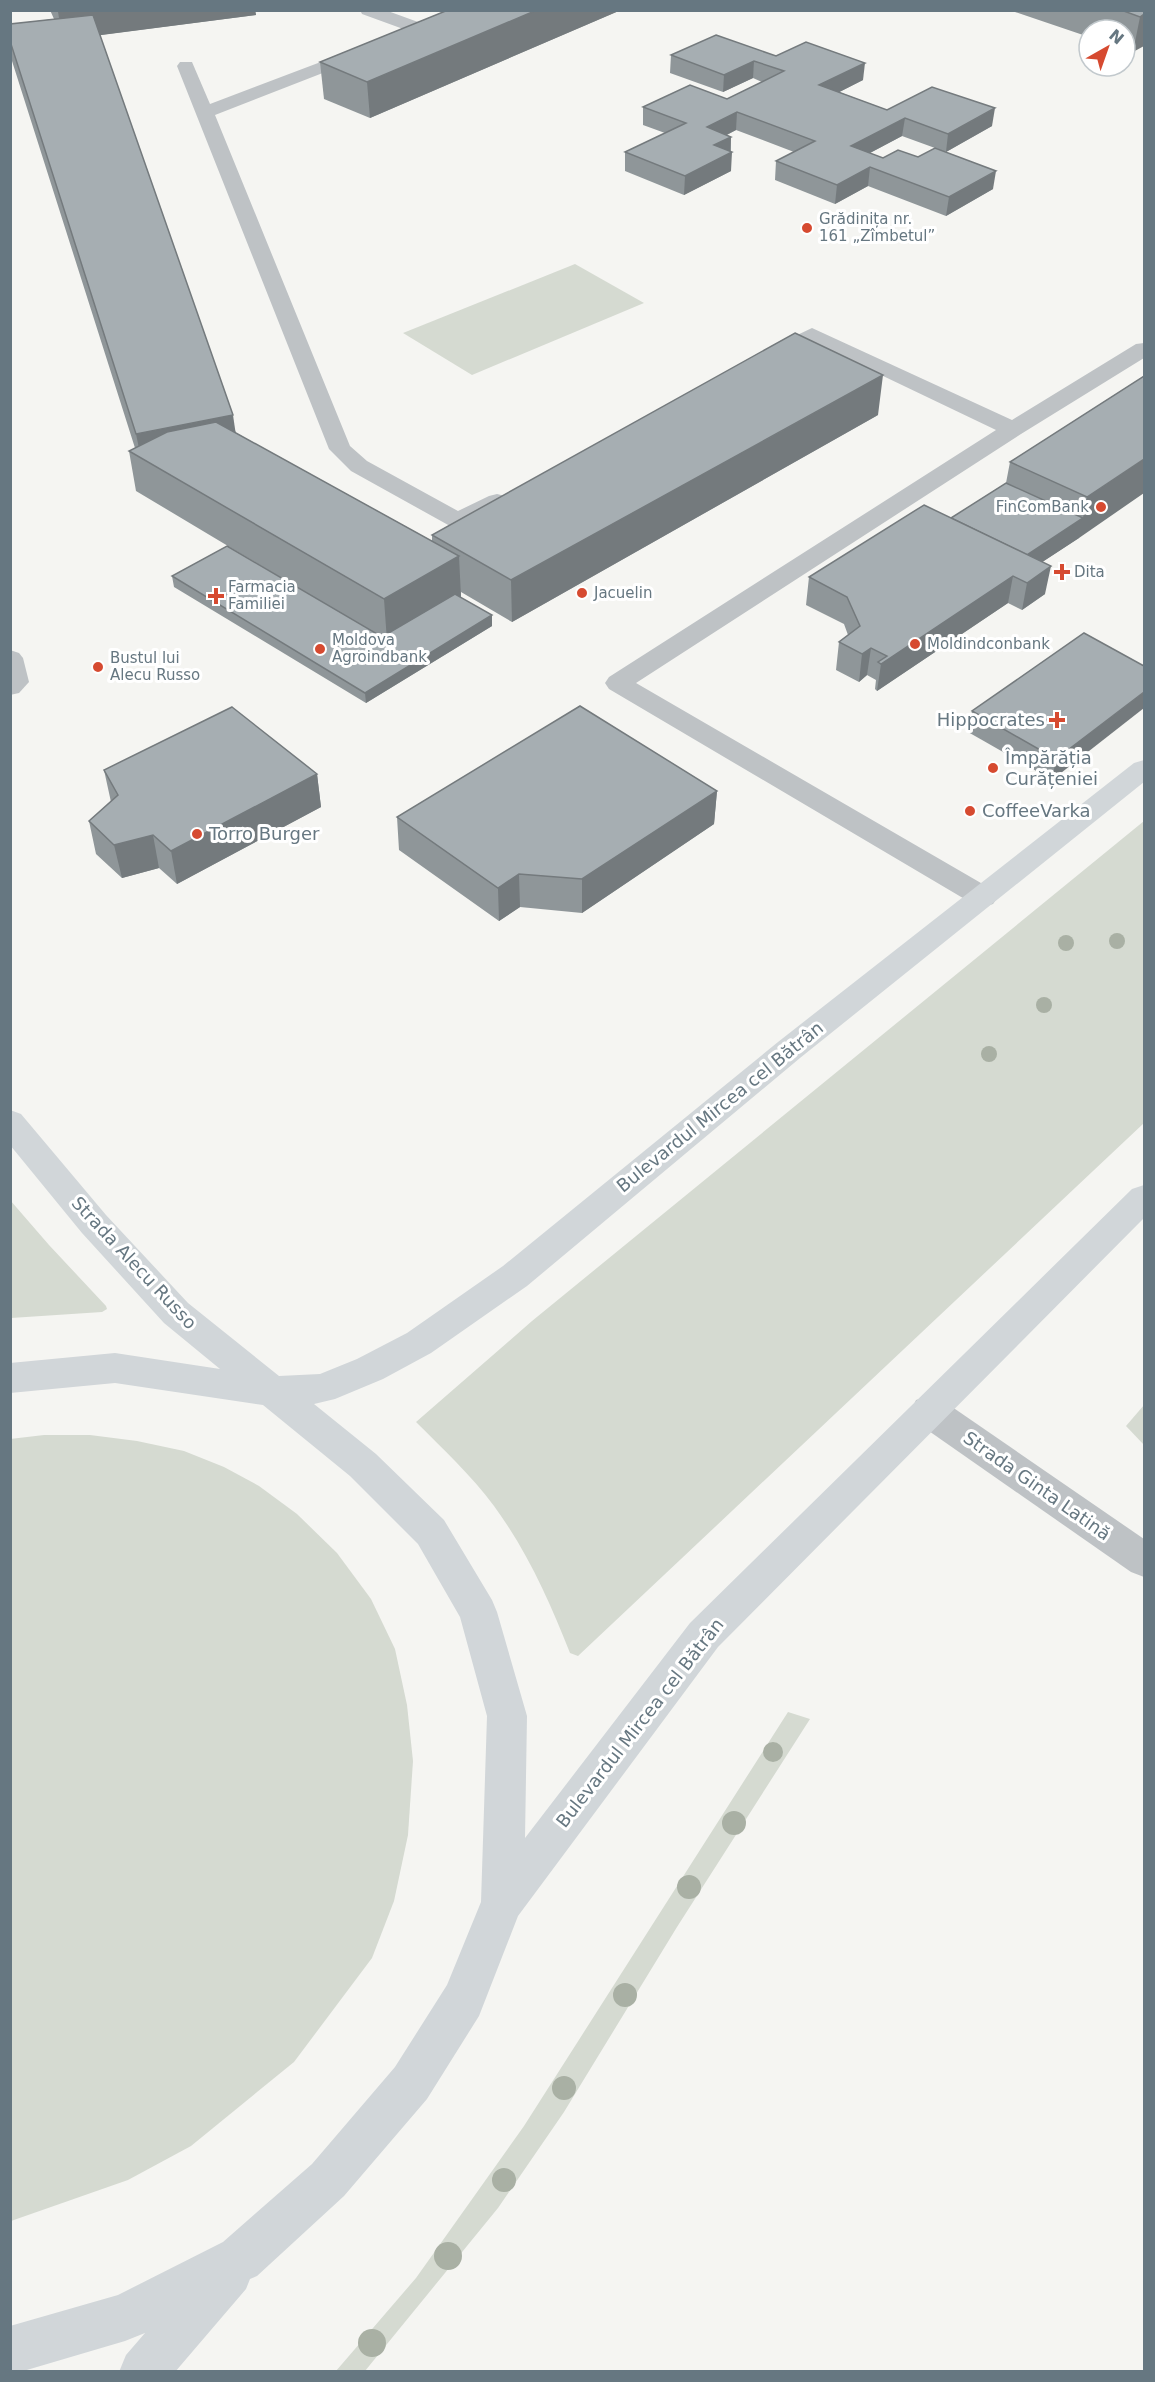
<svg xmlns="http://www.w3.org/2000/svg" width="1155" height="2382" viewBox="0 0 1155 2382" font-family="'DejaVu Sans',sans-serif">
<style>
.green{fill:#d5dad1}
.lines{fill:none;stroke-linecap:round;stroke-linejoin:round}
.minor{fill:#bec2c5;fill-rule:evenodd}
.major{fill:#d1d6d9;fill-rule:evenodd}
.tree{fill:#a9b0a4}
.wall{fill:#8f9699}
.shaded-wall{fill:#747a7d}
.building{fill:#a6aeb2;stroke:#747a7d;stroke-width:1.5}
.poi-dot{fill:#d64a30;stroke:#fff;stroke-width:2}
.labels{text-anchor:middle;stroke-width:6;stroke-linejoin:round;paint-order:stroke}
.far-poi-label{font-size:15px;fill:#667781;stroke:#fff;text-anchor:start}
.poi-label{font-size:18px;fill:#667781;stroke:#fff;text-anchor:start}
.street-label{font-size:18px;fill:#667781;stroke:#fff}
</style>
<rect width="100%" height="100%" fill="#f5f5f2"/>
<!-- green -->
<g class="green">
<path d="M575 264 644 303 472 375 403 333Z"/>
<path d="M1144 821V1123L578 1656 570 1653C550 1602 527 1551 494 1506 471 1475 443 1449 416 1422L532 1321Z"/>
<path d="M10 1200 49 1245 106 1306 107 1309 102 1312 11 1318Z"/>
<path d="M1144 1405V1445L1126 1426Z"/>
<path d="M44 1435H90L137 1441 184 1451 224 1467 259 1486 297 1514 337 1553 371 1599 395 1649 407 1705 413 1761 408 1835 394 1901 372 1958 294 2062 191 2146 128 2180 11 2221 10 1439Z"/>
<path d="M788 1712 810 1719 677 1927 564 2112 498 2208 365 2371H336L416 2278 524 2126Z"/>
</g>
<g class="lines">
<!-- minor -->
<g class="minor">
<path d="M360 10H385L429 26 432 30 429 34H417L362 14Z"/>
<path d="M363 46 369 47 372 51 369 55 215 115 350 446 367 461 458 511 489 496 497 494 505 496 509 501 505 506 466 526 458 528 450 526 351 471 329 449 177 66 180 62H192L210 104Z"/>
<path d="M812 328 1012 420 1136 344 1144 343V358L1021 434 636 683 993 890 998 897 993 904 983 907 973 904 609 689 605 683 609 677 996 430 812 342C797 351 776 368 757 364L754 359 757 354Z"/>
<path d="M10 650 19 653 23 658 29 682 19 693 10 695Z"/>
<path d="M929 1396 942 1400 1144 1539V1577L1131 1572 916 1422 911 1411 916 1400Z"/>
</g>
<!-- major -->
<path class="major" d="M1144 760V782L800 1058 527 1286 431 1353 383 1379 335 1399 314 1404 376 1454 444 1520 492 1600 497 1612 527 1716 525 1838 690 1623 1132 1189 1144 1185V1218L718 1647 518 1916 479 2016 427 2099 344 2196 257 2276 250 2279 246 2289 175 2372H119L126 2355 145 2333 125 2341 20 2372H10V2326L118 2295 223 2242 312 2164 395 2067 447 1985 481 1902 487 1716 460 1617 418 1544 350 1476 263 1405 115 1383 10 1393V1363L115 1353 220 1369 164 1323 82 1233 10 1145V1110L21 1114 106 1215 188 1303 279 1376 320 1374 357 1359 407 1333 503 1266 778 1042 1134 763Z"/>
</g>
<!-- trees -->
<g class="tree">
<circle cx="1117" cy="941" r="8"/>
<circle cx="1066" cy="943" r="8"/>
<circle cx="1044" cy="1005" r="8"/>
<circle cx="989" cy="1054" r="8"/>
<circle cx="773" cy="1752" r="10"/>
<circle cx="734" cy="1823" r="12"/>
<circle cx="689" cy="1887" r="12"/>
<circle cx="625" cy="1995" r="12"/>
<circle cx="564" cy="2088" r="12"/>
<circle cx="504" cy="2180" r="12"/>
<circle cx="448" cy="2256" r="14"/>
<circle cx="372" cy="2343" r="14"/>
</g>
<!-- wall -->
<g class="wall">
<path d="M50 10H255L256 15 100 35 236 433 432 541V535L878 415 512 622 461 592V597L492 626 366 703 174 587 172 576 332 608 136 491 129 451 135 448 12 61 10 51V24L54 19Z"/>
<path d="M448 10H621L370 118 324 99 320 62Z"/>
<path d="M1009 10H1144L1133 52 1125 50V30H1089V37Z"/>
<path d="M671 55 776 56 863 80 839 92 887 110 992 126 946 152 902 136 870 153 883 158 993 189 946 216 868 186 835 204 775 180 776 161 794 152 736 130 727 135 731 137V171L684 195 625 171V152L665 133 643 125V107L727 99 762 82 753 78 723 92 670 73Z"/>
<path d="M1144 376 1079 538 1042 562 1045 594 1022 610 1008 603 877 691 875 689 876 680 867 675 859 682 836 670 839 642 848 635 844 624 806 605 809 577 951 518 1006 483 1010 462Z"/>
<path d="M1144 666 1052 780 968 732 972 711Z"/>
<path d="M104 770 317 774 321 807 177 884 159 868 122 878 96 854 89 821 111 802Z"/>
<path d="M717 791 714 824 582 913 520 907 499 921 399 850 397 817Z"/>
</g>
<!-- shaded-wall -->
<g class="shaded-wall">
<path d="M67 10H255L256 15 63 40 58 12Z"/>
<path d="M537 10H621L370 118 367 82Z"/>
<path d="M1144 14V46L1133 52 1140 17Z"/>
<path d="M754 61 753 78 723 92 724 75Z"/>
<path d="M865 63 863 80 818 103 819 85Z"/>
<path d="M995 108 992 126 946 152 948 134Z"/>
<path d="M737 112 736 130 706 145 707 127Z"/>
<path d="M905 118 902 136 849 164 851 146Z"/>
<path d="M731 137 730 153 732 152 731 171 684 195 685 176 714 145Z"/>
<path d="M870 167 868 186 835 204 837 185Z"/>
<path d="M996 171 993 189 946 216 949 197Z"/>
<path d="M883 375 878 415 512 622 511 580Z"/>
<path d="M233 415 239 456 141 458 136 434Z"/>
<path d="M1144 459V493L1079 538 1018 578 1020 559 1083 518 1087 497Z"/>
<path d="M459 556 461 597 387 641 384 599Z"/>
<path d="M1051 566 1045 594 1022 610 1027 583Z"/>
<path d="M1013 576 1008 603 877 691 881 664Z"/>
<path d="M492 615V626L366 703 365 693Z"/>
<path d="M871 648 867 675 859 682 862 654Z"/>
<path d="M1144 692V708L1052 780 1056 759Z"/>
<path d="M317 774 321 807 177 884 171 851Z"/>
<path d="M717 791 714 824 582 913V879Z"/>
<path d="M153 835 159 868 122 878 114 845Z"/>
<path d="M519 874 520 907 499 921 498 888Z"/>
</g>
<!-- building -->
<g class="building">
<path d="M448 10H537L367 82 320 62Z"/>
<path d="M1121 10H1144V14L1140 17Z"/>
<path d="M93 15 233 415 136 434 10 41V24Z"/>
<path d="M716 35 776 56 806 42 865 63 819 85 887 110 932 87 995 108 948 134 905 118 851 146 883 158 898 150 918 157 935 148 996 171 949 197 870 167 837 185 776 161 815 141 737 112 707 127 731 137 714 145 732 152 685 176 625 152 686 123 643 107 690 85 727 99 784 71 754 61 724 75 671 55Z"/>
<path d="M795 333 883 375 511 580 432 535Z"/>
<path d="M1144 376V459L1087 497 1010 462Z"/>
<path d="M216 422 459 556 384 599 129 451 167 432Z"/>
<path d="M1006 483 1083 518 1027 555 951 518Z"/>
<path d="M924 505 1051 566 1027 583 1013 576 881 664 878 662 887 656 871 648 862 654 839 642 860 626 847 597 809 577Z"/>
<path d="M227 546 382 637 455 594 492 615 365 693 172 576Z"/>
<path d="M1084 633 1144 666V692L1056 759 972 711Z"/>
<path d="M580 706 717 791 582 879 519 874 498 888 397 817Z"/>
<path d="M232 707 317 774 171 851 153 835 114 845 89 821 118 795 104 770Z"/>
</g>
<!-- markers -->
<g class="poi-dot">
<circle cx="807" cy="228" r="6"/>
<circle cx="1101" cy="507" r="6"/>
<path d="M1059 563h6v6h6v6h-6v6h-6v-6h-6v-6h6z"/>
<circle cx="582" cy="593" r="6"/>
<path d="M213 587h6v6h6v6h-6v6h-6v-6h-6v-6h6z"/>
<circle cx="915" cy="644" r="6"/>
<circle cx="320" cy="649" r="6"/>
<circle cx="98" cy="667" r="6"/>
<path d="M1054 711h6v6h6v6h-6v6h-6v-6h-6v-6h6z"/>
<circle cx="993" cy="768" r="6"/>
<circle cx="970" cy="811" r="6"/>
<circle cx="197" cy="834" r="6"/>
</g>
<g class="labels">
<!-- far-poi labels -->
<g class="far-poi-label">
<text x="819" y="224">Grădinița nr.<tspan x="819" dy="17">161 „Zîmbetul”</tspan></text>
<text x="1089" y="512" text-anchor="end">FinComBank</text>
<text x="1074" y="577">Dita</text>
<text x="228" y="592">Farmacia<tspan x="228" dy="17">Familiei</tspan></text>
<text x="594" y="598">Jacuelin</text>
<text x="332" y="645">Moldova<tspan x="332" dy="17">Agroindbank</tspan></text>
<text x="927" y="649">Moldindconbank</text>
<text x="110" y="663">Bustul lui<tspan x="110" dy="17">Alecu Russo</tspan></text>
</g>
<!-- poi labels -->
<g class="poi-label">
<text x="1045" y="726" text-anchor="end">Hippocrates</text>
<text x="1005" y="764">Împărăția<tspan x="1005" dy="21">Curățeniei</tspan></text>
<text x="982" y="817">CoffeeVarka</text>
<text x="209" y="840">Torro Burger</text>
</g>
<!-- street labels -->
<g class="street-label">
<text transform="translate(720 1107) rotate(-39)" y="6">Bulevardul Mircea cel Bătrân</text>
<text transform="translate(134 1263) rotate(47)" y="6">Strada Alecu Russo</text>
<text transform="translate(1037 1486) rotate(35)" y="6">Strada Ginta Latină</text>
<text transform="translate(640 1723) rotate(-52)" y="6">Bulevardul Mircea cel Bătrân</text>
</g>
</g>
<!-- border -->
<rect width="1155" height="2382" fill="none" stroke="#667781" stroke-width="24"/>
<!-- north arrow -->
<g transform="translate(1107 48) rotate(40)"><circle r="28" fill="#ffffff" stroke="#c2c9cd" stroke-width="1.5"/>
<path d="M0-4.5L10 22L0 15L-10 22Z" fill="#d64a30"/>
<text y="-9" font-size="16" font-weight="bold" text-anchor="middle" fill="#667781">N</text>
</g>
</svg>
